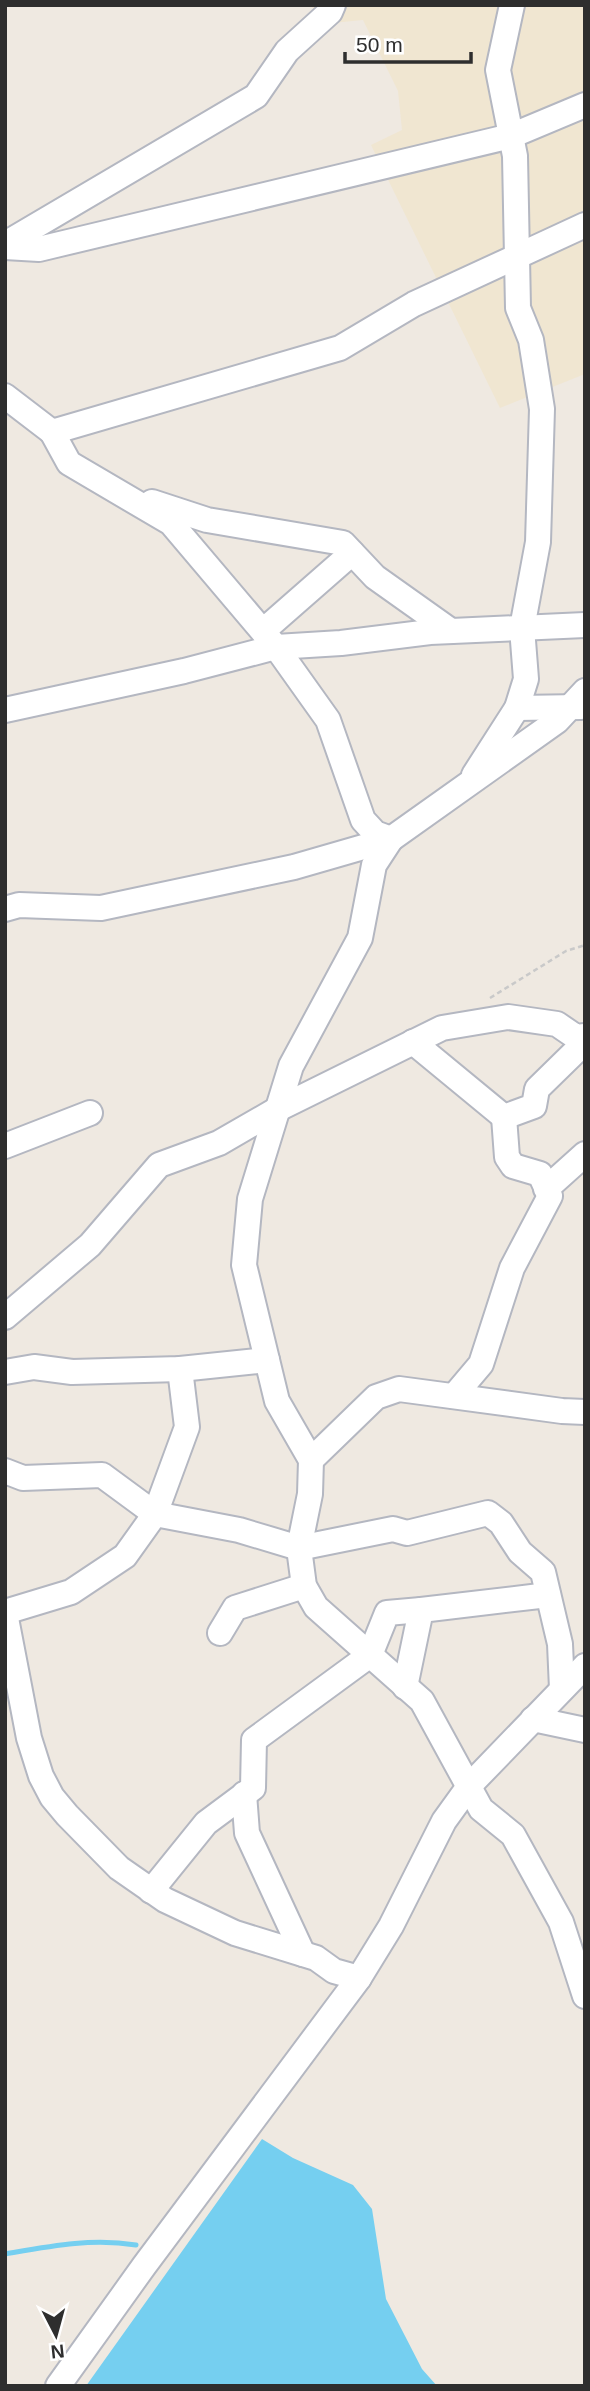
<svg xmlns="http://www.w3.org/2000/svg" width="590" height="2391" viewBox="0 0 590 2391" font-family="Helvetica,sans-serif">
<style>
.education{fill:#f0e6d1}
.water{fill:#75cff0}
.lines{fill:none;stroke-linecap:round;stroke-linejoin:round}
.stream{stroke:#75cff0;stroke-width:5}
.minor-casing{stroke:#b4b7c1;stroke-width:28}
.path{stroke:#c9c9c9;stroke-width:2.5;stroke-dasharray:5 3.5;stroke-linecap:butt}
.minor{stroke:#fff;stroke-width:24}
</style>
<rect width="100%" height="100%" fill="#efe9e1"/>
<!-- education -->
<path class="education" d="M311 5H585V374L500 408 371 145 402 130 398 91 363 20 322 24Z"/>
<!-- water -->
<path class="water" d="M262 2139 293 2158 353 2185 372 2209 386 2299 422 2369 437 2386H86Z"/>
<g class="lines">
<!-- stream -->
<path class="stream" d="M5 2254C51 2246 91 2238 136 2245"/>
<!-- minor casing -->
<g class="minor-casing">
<g id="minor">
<path d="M5 244 256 96 287 51 330 12 333 5"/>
<path d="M5 247 39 249 511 136 585 105"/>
<path d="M5 396 52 432 340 348 414 304 585 225"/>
<path d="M52 432 69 463 171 523 276 647 328 720 363 820 375 833 391 839"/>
<path d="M152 502 207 520 343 543 375 577 451 631"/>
<path d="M263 631 352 553"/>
<path d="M585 691 557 721 391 839 374 865 360 938 291 1066 250 1199 244 1265 277 1401 311 1460 310 1494 299 1548 304 1586 316 1607 422 1701 481 1809 513 1835 561 1922 585 1996"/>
<path d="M517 708 581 707"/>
<path d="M5 710 184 671 276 647 341 643 430 632 585 625"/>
<path d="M474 775 517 708 526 679 522 628 538 542 542 409 531 340 518 308 515 156 498 70 512 5"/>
<path d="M5 909 19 905 101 908 294 867 391 839"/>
<path d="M413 1042 504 1117 534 1106 537 1089 585 1042"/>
<path d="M5 1146 90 1113"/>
<path d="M546 1189 585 1154"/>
<path d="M5 1317 90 1245 159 1165 219 1143 278 1109 442 1028 508 1017 557 1024 576 1037 585 1036"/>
<path d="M5 1372 34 1367 72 1372 180 1369 267 1360"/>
<path d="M454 1396 481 1364 512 1268 550 1196 540 1174 513 1166 507 1157 504 1117"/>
<path d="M311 1460 376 1397 399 1389 562 1411 585 1412"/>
<path d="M5 1471 23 1478 102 1475 155 1514 239 1530 299 1548 393 1529 407 1533 488 1513 501 1523 520 1552 543 1572 560 1644 562 1689"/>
<path d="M5 1612 71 1592 125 1556 155 1514 187 1427 180 1369"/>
<path d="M5 1613 29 1738 41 1776 52 1797 67 1815 119 1868 165 1900 235 1933 316 1958 334 1971 359 1978"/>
<path d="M220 1633 235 1608 304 1586"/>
<path d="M405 1687 421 1610 548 1595"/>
<path d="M533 1719 585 1730"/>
<path d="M244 1794 247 1833 303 1954"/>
<path d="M151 1891 206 1823 253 1788 254 1740 370 1655 387 1613 421 1610"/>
<path d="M58 2386 144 2266 359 1978 391 1926 444 1821 470 1785 585 1666"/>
</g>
</g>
<!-- path -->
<path class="path" d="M490 998 566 951 585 945"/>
<!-- minor -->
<use href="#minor" class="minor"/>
</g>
<!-- border -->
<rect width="590" height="2391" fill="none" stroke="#2e2e2e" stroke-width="14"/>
<!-- north arrow -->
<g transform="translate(56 2335) rotate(174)" stroke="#ffffff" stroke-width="5" paint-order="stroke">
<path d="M0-5L12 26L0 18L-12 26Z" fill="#2e2e2e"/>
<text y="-10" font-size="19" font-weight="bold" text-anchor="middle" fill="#2e2e2e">N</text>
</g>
<!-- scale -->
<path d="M345 52v10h126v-10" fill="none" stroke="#2e2e2e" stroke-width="3.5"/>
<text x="356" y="52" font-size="21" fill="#2e2e2e" stroke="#ffffff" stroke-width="5" paint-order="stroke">50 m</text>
</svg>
